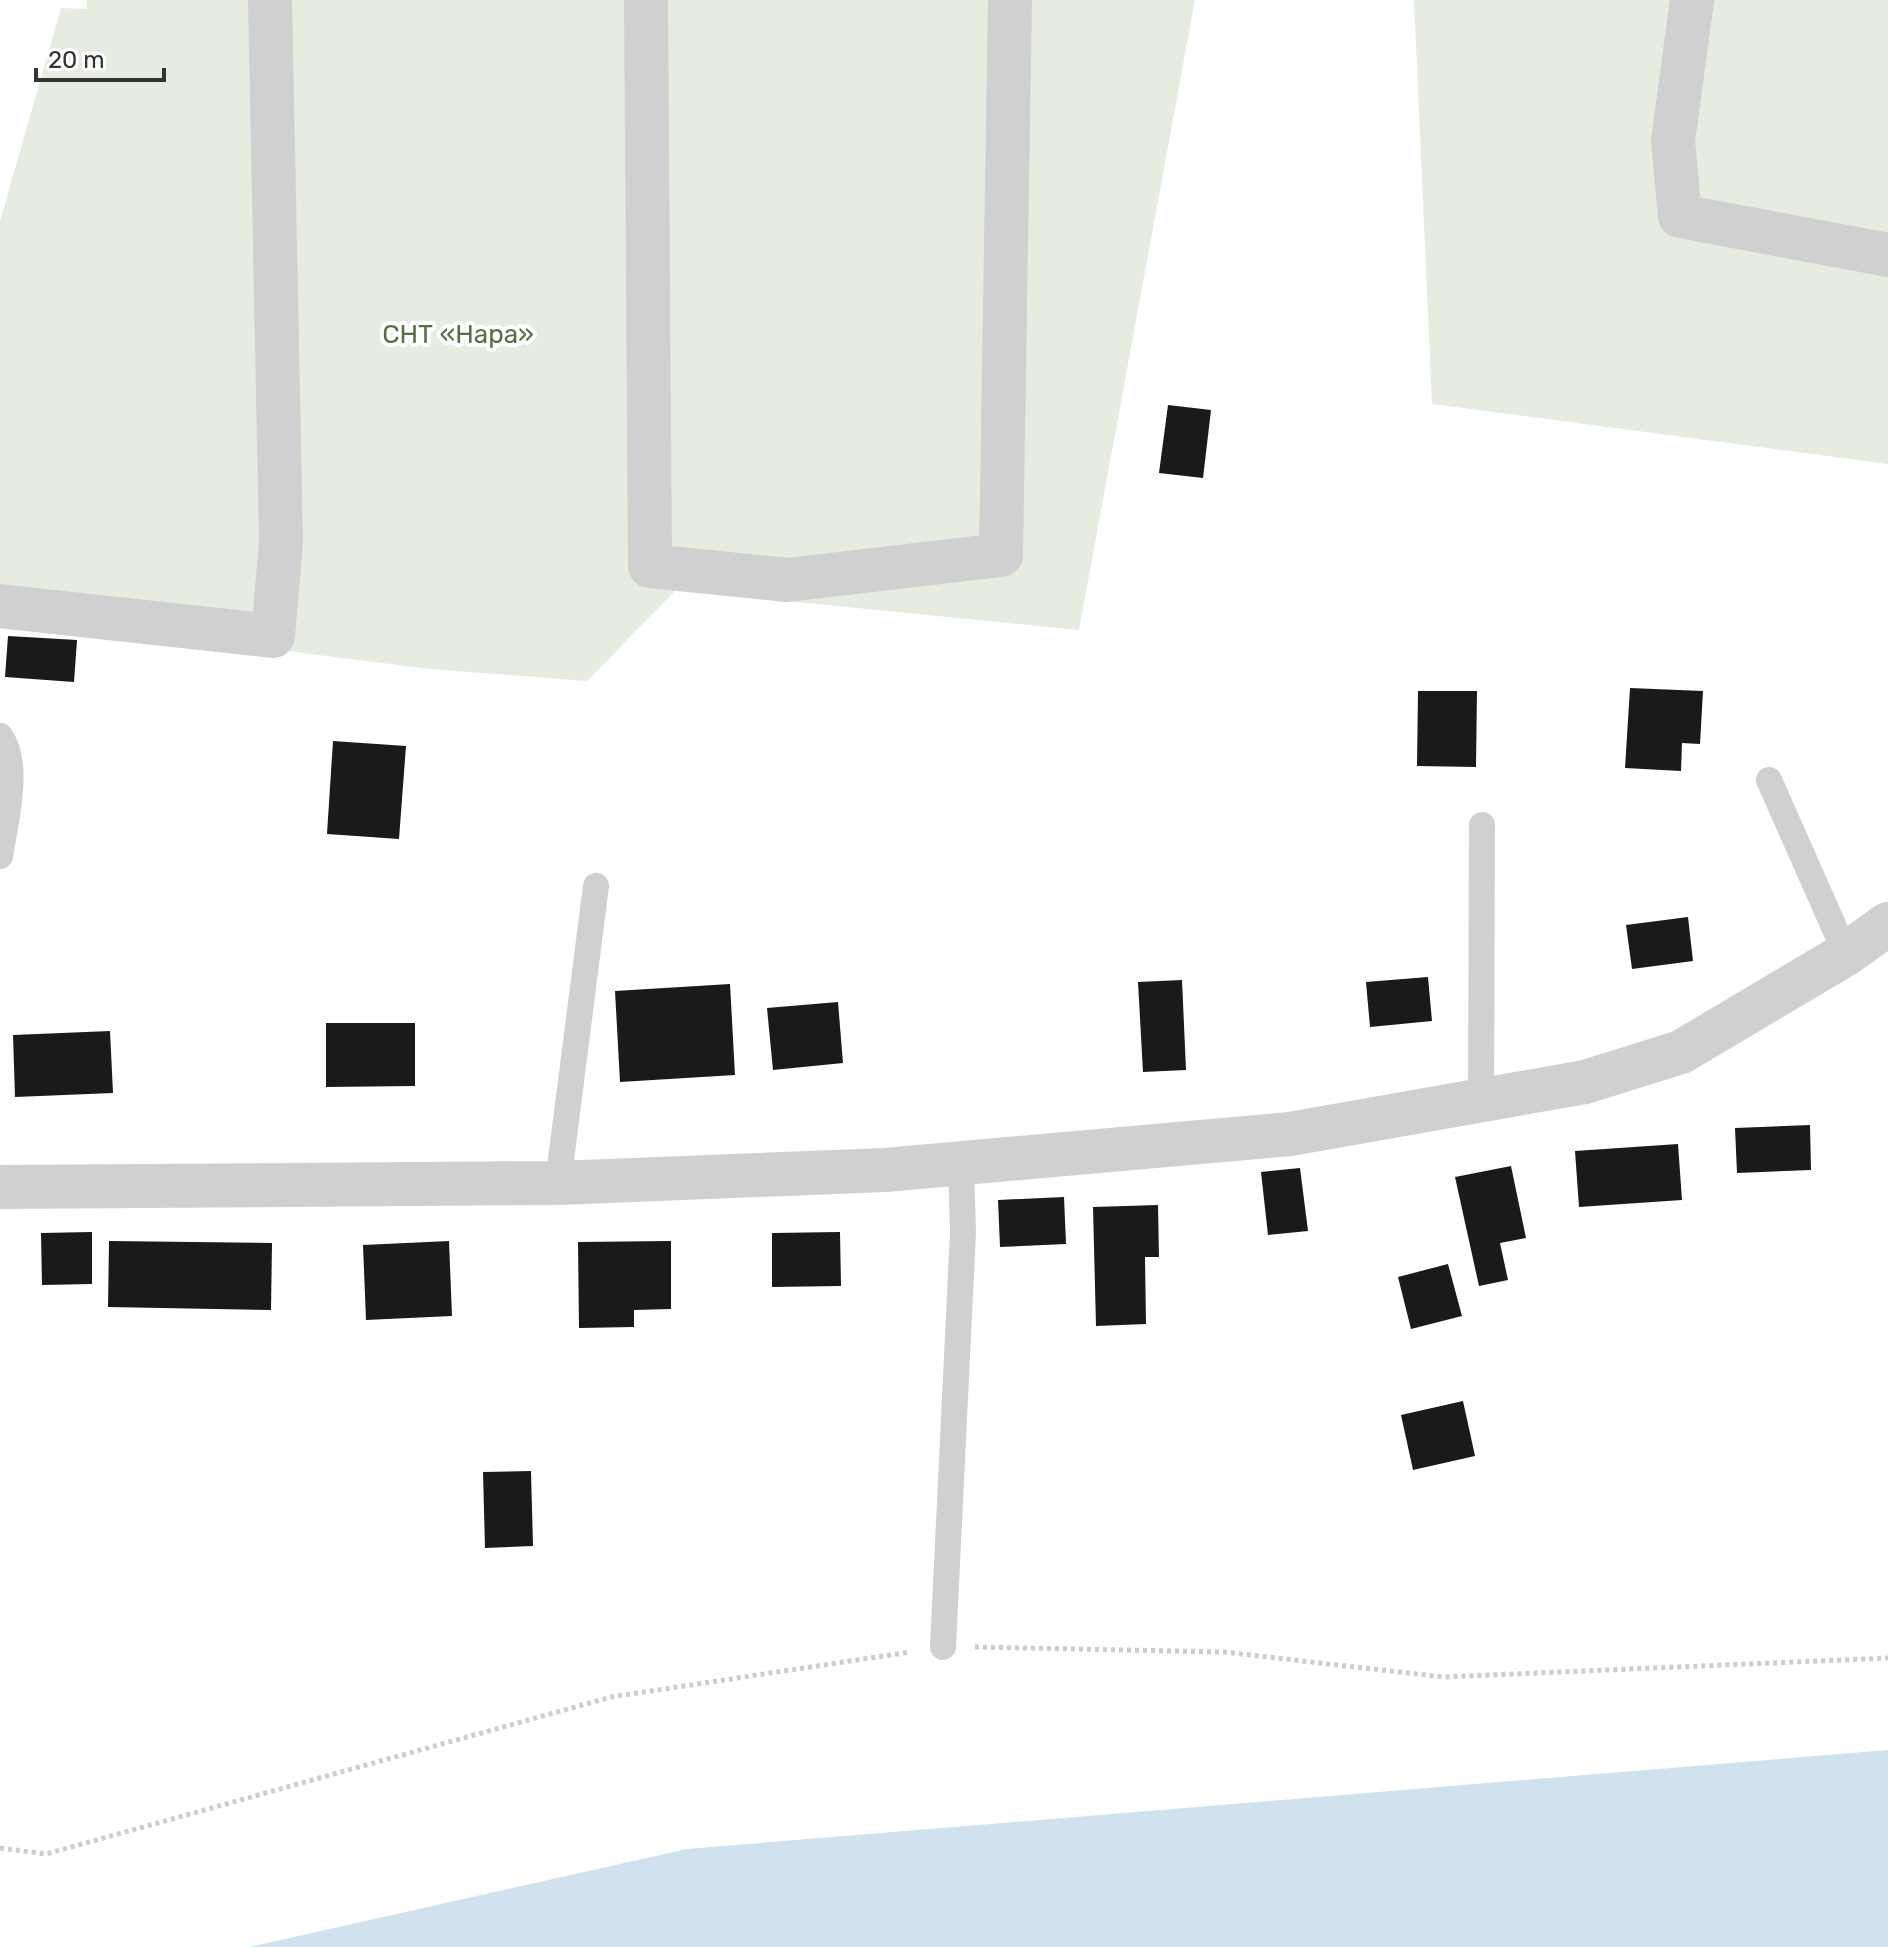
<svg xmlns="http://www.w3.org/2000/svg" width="1888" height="1947" viewBox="0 0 1888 1947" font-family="Rubik,sans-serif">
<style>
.green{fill:#e6ecdf}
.water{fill:#cfe2ee}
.building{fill:#1a1a1a}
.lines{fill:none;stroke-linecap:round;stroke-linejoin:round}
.path{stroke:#cdcdcd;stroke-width:5;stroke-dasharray:4 4;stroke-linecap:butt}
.lane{stroke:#d0d0d0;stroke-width:26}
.street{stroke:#d0d0d0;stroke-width:44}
.labels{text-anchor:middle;stroke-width:8;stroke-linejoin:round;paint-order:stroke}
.park-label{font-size:26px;fill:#56703f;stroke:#fff}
</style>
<rect width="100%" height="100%" fill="#fff"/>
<!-- green -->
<g class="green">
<path d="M87 0H1195L1079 630 676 590 587 681 430 669 0 615V221L61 8 87 9Z"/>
<path d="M1414 0H1888V464L1432 404Z"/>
</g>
<!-- water -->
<path class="water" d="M1888 1750V1947H249L687 1849Z"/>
<!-- building -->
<g class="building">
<path d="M1168 405 1211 410 1203 478 1159 473Z"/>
<path d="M8 636 77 640 74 682 5 677Z"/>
<path d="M1630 688 1703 691 1700 744 1682 743 1681 771 1625 768Z"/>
<path d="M1418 691H1477L1476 767 1417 766Z"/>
<path d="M333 741 406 746 399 839 327 834Z"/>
<path d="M1688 917 1693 961 1632 969 1626 925Z"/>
<path d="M1428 977 1432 1021 1370 1027 1366 982Z"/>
<path d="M1182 980 1186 1070 1143 1072 1138 982Z"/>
<path d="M730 984 735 1075 620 1082 615 991Z"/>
<path d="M838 1002 843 1063 773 1070 767 1008Z"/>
<path d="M326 1023H415V1086L326 1087Z"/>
<path d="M110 1031 113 1093 15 1097 13 1035Z"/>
<path d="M1810 1125 1811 1170 1737 1173 1735 1128Z"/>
<path d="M1678 1144 1682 1200 1579 1207 1575 1151Z"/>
<path d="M1511 1166 1526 1238 1500 1243 1508 1280 1479 1286 1455 1177Z"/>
<path d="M1300 1168 1308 1231 1268 1235 1261 1172Z"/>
<path d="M1064 1197 1066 1244 1000 1247 998 1200Z"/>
<path d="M1158 1205 1159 1257H1145L1146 1324 1096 1326 1093 1207Z"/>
<path d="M92 1232V1284L42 1285 41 1233Z"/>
<path d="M840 1232 841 1286 772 1287V1233Z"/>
<path d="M109 1241 272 1243 271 1310 108 1307Z"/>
<path d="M449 1241 452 1316 366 1320 363 1245Z"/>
<path d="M671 1241V1309L634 1310V1327L579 1328 578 1242Z"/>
<path d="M1448 1264 1462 1316 1411 1329 1398 1277Z"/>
<path d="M1463 1401 1475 1456 1413 1470 1401 1415Z"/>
<path d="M531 1471 533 1546 485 1548 483 1472Z"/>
</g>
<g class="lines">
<!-- path -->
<g class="path">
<path d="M975 1647 1224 1652 1443 1677 1888 1658"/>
<path d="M0 1848 46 1854 611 1697 910 1652"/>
</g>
<!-- lane -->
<g class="lane">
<path d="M0 736C21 763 5 824 0 856"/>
<path d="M1769 780 1846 954"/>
<path d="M1481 1102 1482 825"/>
<path d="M558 1183 596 886"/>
<path d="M943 1647 963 1232 961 1163"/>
</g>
<!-- street -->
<g class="street">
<path d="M646 0 650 566 787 580 1001 555 1010 0"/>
<path d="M1692 0 1673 141 1680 216 1888 255"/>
<path d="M0 606 273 636 281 542 270 0"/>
<path d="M0 1187 558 1183 885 1170 1290 1134 1585 1082 1681 1052 1846 954 1888 924"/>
</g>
</g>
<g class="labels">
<!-- park labels -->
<g class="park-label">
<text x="458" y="343">СНТ «Нара»</text>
</g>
</g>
<!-- scale -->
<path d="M36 68v12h128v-12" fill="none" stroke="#333333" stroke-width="4"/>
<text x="48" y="68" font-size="24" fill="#333333" stroke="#ffffff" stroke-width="6" paint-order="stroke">20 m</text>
</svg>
